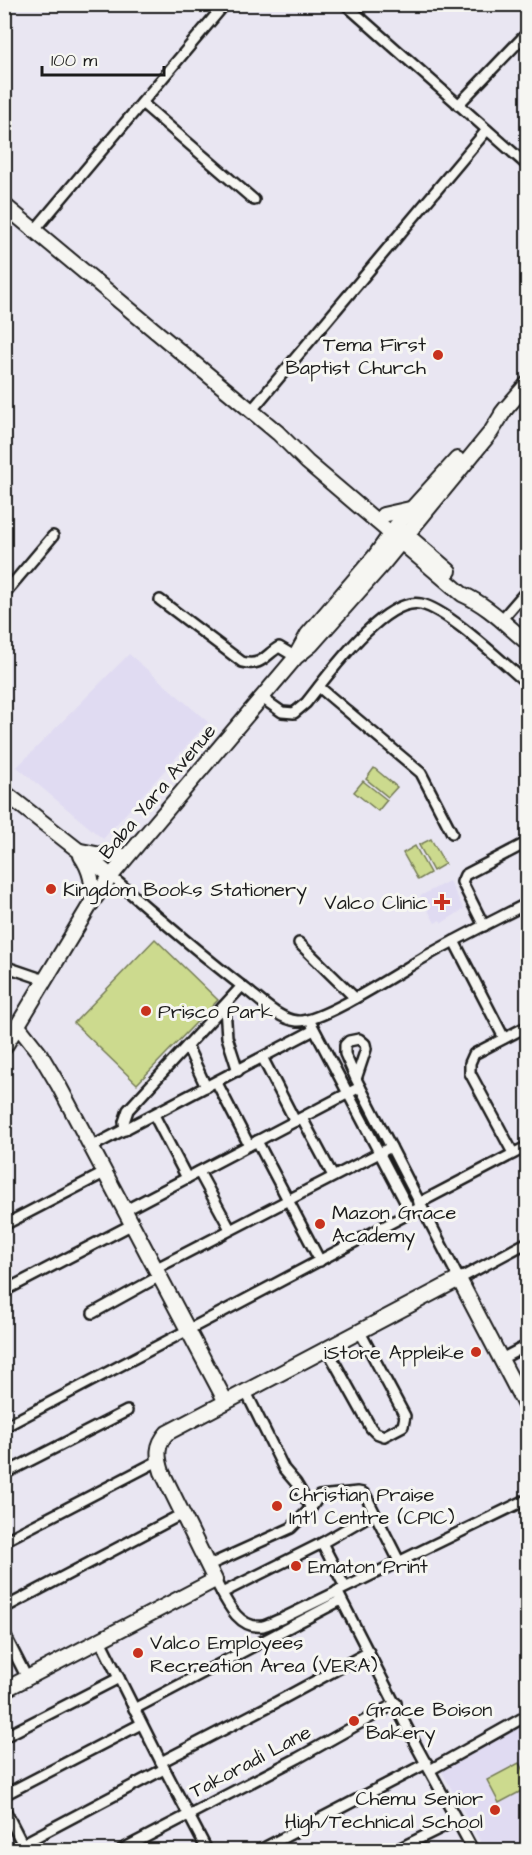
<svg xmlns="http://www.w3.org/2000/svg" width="532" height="1855" viewBox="0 0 532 1855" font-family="'Architects Daughter',sans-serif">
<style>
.built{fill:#e0dbf2}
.green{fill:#ccda8e;stroke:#747b55;stroke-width:1.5}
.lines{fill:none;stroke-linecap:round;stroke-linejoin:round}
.street-casing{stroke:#1c1c1c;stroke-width:14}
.secondary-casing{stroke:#1c1c1c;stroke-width:18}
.street{stroke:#f6f6f2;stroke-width:9}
.secondary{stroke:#f6f6f2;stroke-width:14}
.poi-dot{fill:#c8321e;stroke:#f6f6f2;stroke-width:2}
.labels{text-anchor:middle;stroke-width:6;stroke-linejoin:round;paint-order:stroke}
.poi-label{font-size:20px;fill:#1c1c1c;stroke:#f6f6f2;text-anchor:start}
.street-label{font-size:20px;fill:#1c1c1c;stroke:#f6f6f2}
</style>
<rect width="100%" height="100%" fill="#e9e6f2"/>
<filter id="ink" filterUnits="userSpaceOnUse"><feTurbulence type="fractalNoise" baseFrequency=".0167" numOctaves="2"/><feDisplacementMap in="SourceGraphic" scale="12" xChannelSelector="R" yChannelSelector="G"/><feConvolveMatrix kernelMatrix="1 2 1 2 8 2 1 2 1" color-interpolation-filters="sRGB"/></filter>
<g filter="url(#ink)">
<!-- built -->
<g class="built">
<path d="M129 654 208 722 103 839 17 767Z"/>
<path d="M449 881 464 909 442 923 440 920 435 923 420 896Z"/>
<path d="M527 1721V1850H485L441 1770Z"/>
</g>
<!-- green -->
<g class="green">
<path d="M374 768 397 787 388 797 366 779Z"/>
<path d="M363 781 387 800 378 811 354 792Z"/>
<path d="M431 839 445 864 433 871 419 845Z"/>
<path d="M415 846 430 873 418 880 403 853Z"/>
<path d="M155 939 218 1000 137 1084 74 1023Z"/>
<path d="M519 1763 527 1778V1788L499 1803 487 1780Z"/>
</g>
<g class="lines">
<!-- street casing -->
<g class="street-casing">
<g id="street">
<path d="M345 4 528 166"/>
<path d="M142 103 254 200"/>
<path d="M458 105 528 32"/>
<path d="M34 231 225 4"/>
<path d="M251 411 487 130"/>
<path d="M4 594 53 536"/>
<path d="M160 600 242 662C262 667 265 655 279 647L296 657"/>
<path d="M502 619 528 589"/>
<path d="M319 687 421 773 452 833"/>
<path d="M262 698 282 712 294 713 306 703C327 677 384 596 421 604 449 610 504 664 528 684"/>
<path d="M111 876C155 915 200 954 247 990 261 1001 279 1019 297 1021 321 1024 405 968 430 954 462 936 495 920 528 903"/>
<path d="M484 926 462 882 465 875 528 842"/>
<path d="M454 941 504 1038"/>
<path d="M299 943 355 998"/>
<path d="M4 966 45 980"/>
<path d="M225 1007 227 1037 238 1071"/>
<path d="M312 1025 411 1213"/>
<path d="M187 1046 206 1087"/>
<path d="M263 1059 295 1121"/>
<path d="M356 1079 366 1049 365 1044 359 1039 349 1041 345 1045V1054L356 1079 459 1279 528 1242"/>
<path d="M217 1083 249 1145"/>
<path d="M154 1115 187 1178"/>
<path d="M302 1118 333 1176"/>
<path d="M125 1130 124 1122 128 1110 242 986"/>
<path d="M257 1141 320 1261"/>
<path d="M91 1147 314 1030"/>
<path d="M513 1153 470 1073V1063L474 1054 528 1026"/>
<path d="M199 1172 230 1229"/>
<path d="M419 1203 528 1146"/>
<path d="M124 1211 360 1087"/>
<path d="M4 1225 104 1173"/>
<path d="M155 1269 391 1147"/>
<path d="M4 1291 131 1225"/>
<path d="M93 1313 158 1277"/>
<path d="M327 1349 371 1428 376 1433 384 1436 403 1426 405 1416 360 1332"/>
<path d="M501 1359 528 1345"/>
<path d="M246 1392 284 1469 296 1483 311 1508"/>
<path d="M4 1427 421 1207"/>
<path d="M4 1474 127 1411"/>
<path d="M4 1541 158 1461"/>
<path d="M322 1543 374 1513"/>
<path d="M207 1566 291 1528 311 1508 319 1496 358 1492 363 1493 366 1496 399 1561"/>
<path d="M215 1580C225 1598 237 1630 263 1626 268 1625 275 1621 281 1619L528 1499"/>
<path d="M337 1591 418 1749 473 1850"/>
<path d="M222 1593 322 1543 345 1587"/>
<path d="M4 1608 182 1514"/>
<path d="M4 1633 27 1678"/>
<path d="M100 1640 161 1762 207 1850"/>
<path d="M134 1709 341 1600"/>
<path d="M4 1737 119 1678"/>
<path d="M161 1762 273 1704 369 1652"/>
<path d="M430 1770 528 1715"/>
<path d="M4 1795 141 1724"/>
<path d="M4 1808 23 1845"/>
<path d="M11 1850 164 1769"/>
<path d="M121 1850 298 1758 396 1703"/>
<path d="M260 1850 427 1763"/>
<path d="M396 1850 457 1820"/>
</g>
</g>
<!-- secondary casing -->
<g class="secondary-casing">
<g id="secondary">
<path d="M4 205 278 433 307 462 462 594C489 606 506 625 528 643"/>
<path d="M502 413 528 383"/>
<path d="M383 515 410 509"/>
<path d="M400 529 449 571"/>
<path d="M298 652 308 634 375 556 396 526 457 459"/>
<path d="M4 792 111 876"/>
<path d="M81 851 101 855 126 856"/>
<path d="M81 856C91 870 94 884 92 902"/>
<path d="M18 1026 40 1054 59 1086 226 1402 459 1279 528 1411"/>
<path d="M4 1048 92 902 111 876 296 657 311 645 382 565 491 432 506 408"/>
<path d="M4 1690 215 1580 162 1472C157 1456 156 1445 167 1433L226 1402"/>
</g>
</g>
<!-- street -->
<use href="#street" class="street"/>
<!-- secondary -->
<use href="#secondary" class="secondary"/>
</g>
</g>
<!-- markers -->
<g class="poi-dot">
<circle cx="438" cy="355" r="6"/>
<circle cx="51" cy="889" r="6"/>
<path d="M439 893h6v6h6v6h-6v6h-6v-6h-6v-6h6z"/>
<circle cx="146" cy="1011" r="6"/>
<circle cx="320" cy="1224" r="6"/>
<circle cx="476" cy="1352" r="6"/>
<circle cx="277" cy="1506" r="6"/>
<circle cx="296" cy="1566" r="6"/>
<circle cx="138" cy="1653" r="6"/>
<circle cx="354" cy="1721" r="6"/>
<circle cx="495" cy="1810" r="6"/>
</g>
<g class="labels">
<!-- poi labels -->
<g class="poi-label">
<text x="426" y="351" text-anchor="end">Tema First<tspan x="426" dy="23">Baptist Church</tspan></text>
<text x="63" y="896">Kingdom Books Stationery</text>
<text x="428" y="909" text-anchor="end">Valco Clinic</text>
<text x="158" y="1018">Prisco Park</text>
<text x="332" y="1219">Mazon Grace<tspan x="332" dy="23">Academy</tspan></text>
<text x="464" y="1359" text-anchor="end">iStore Appleike</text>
<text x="289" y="1501">Christian Praise<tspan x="289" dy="23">Int'l Centre (CPIC)</tspan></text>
<text x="308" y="1573">Ematon Print</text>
<text x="150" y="1649">Valco Employees<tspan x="150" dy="23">Recreation Area (VERA)</tspan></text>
<text x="366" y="1716">Grace Boison<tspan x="366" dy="23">Bakery</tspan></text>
<text x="483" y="1805" text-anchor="end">Chemu Senior<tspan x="483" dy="23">High/Technical School</tspan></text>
</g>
<!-- street labels -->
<g class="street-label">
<text transform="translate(157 791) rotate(-50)" y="7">Baba Yara Avenue</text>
<text transform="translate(250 1761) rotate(-28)" y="7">Takoradi Lane</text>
</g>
</g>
<!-- margin -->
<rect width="532" height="1855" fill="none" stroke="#f6f6f2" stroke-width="24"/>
<rect x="12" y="12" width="508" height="1831" fill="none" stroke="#1c1c1c" stroke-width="2" filter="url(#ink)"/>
<!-- scale -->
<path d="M42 66v9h122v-9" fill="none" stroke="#1c1c1c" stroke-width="3"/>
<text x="51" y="66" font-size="18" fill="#1c1c1c" stroke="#f6f6f2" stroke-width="4.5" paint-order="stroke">100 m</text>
</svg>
